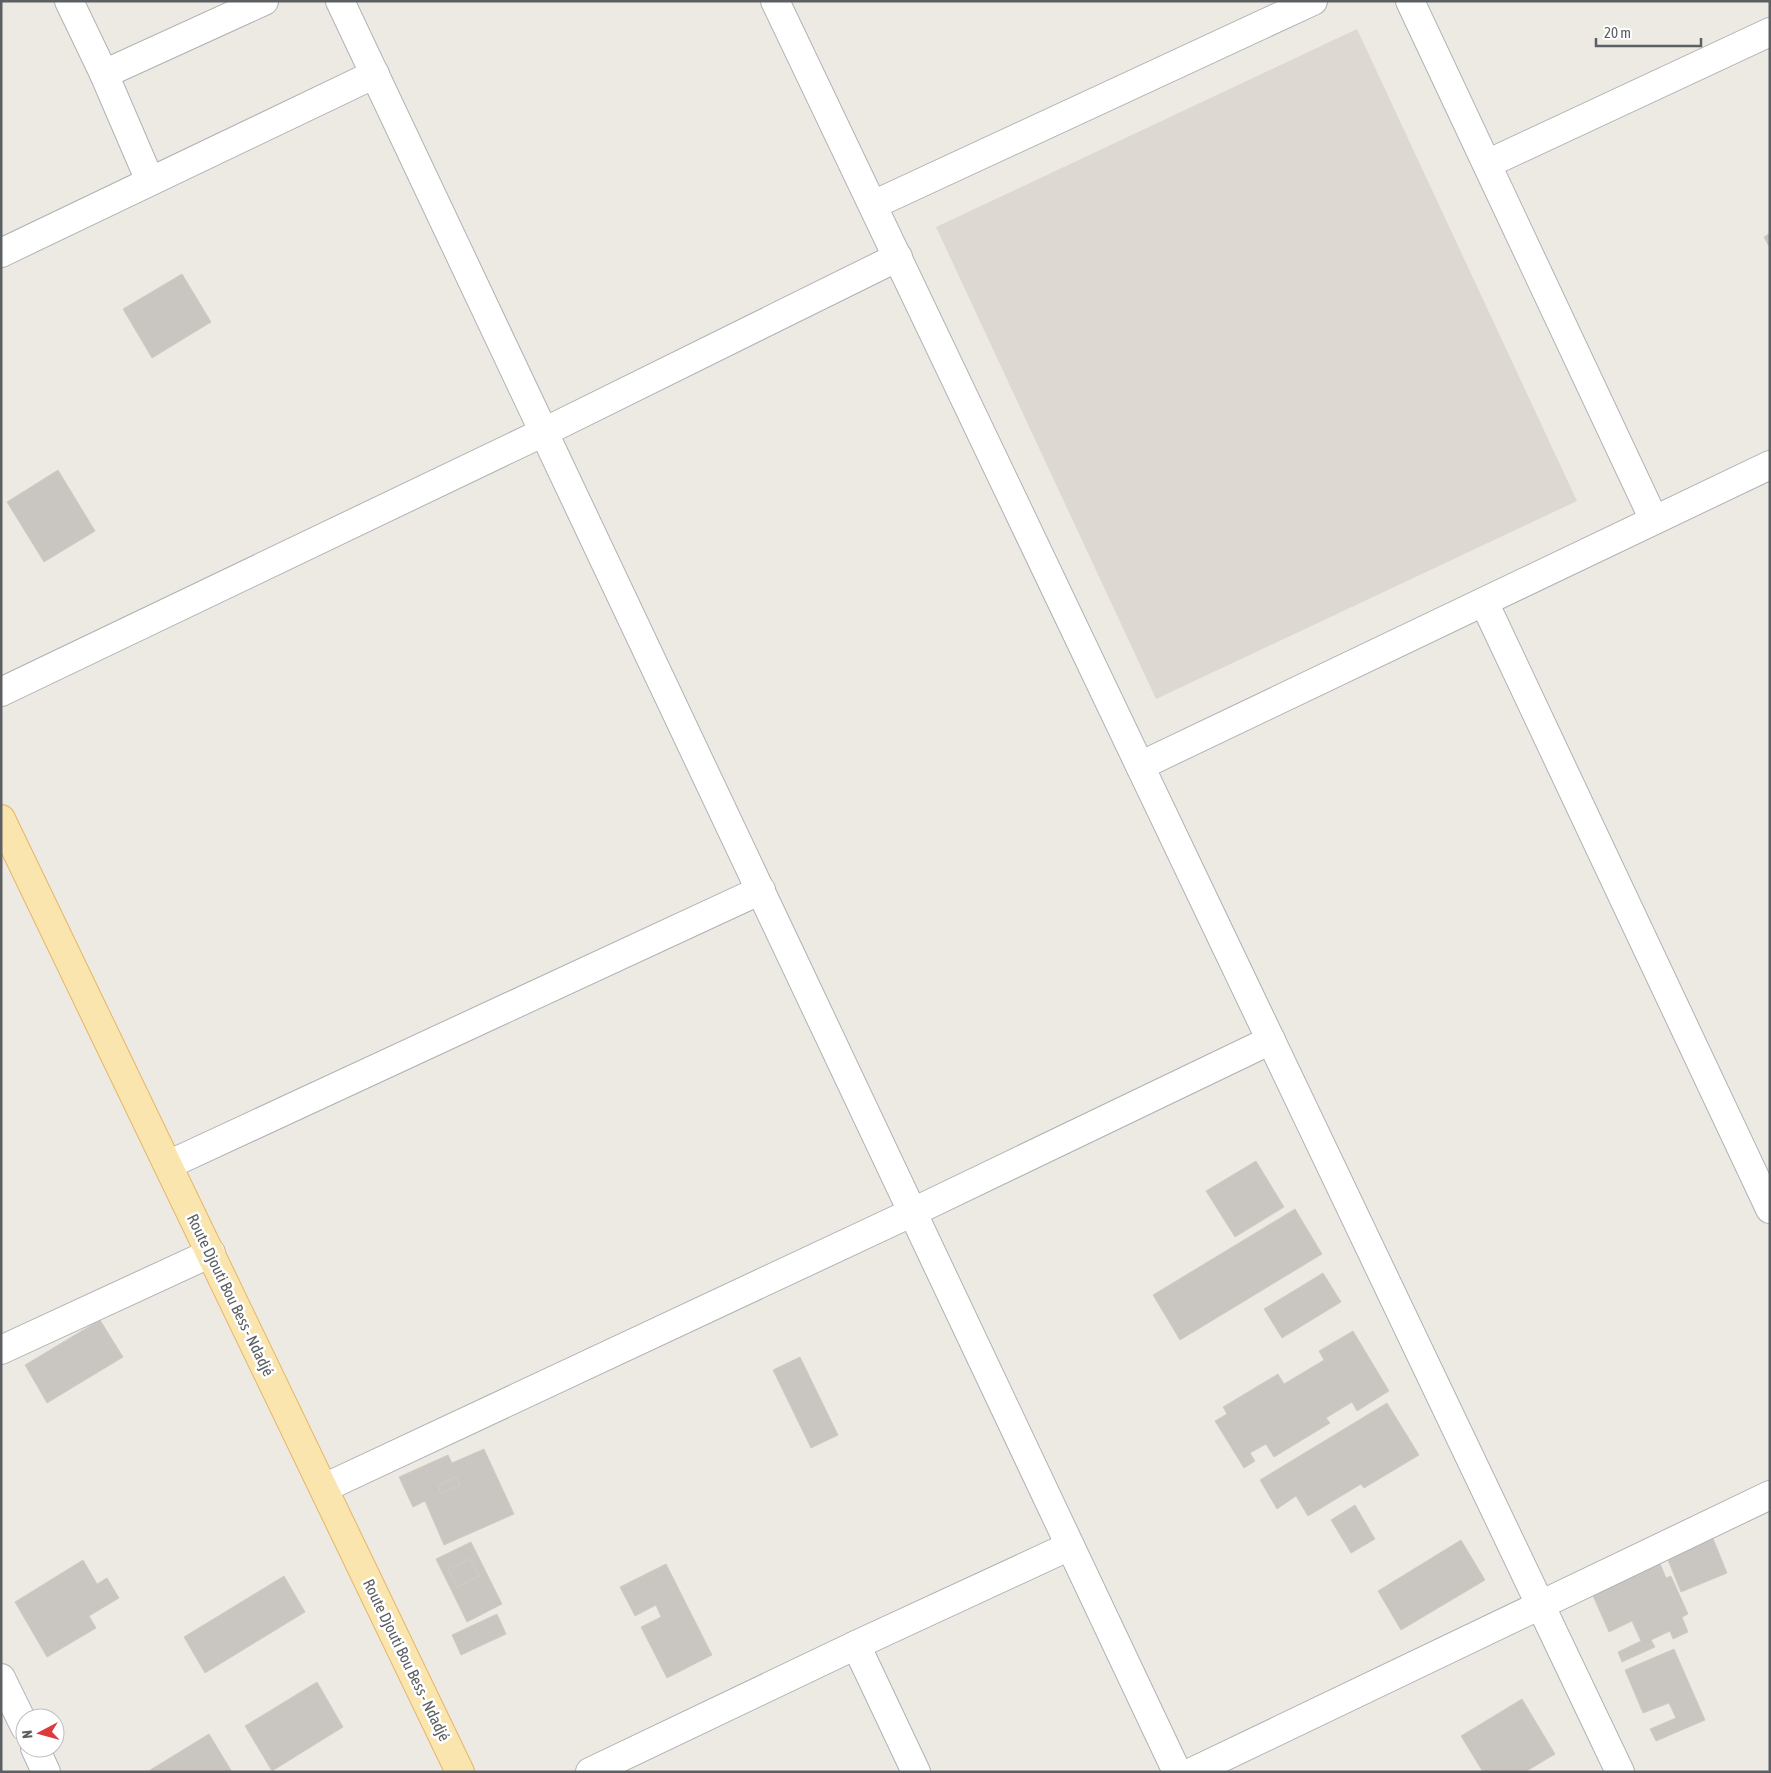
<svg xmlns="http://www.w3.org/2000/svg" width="1771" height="1773" viewBox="0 0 1771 1773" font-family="'Asap Condensed',sans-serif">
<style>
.education{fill:#ddd9d2}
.building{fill:#c9c5c0;stroke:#d2cbc3;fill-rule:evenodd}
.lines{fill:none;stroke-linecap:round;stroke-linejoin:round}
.minor-casing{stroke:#afb2b5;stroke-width:30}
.major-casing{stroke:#e7b564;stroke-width:30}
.minor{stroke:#fff;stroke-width:28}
.major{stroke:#f9e5ad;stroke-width:28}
.labels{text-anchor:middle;stroke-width:5;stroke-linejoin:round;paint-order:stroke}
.street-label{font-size:16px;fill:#5c6063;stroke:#fff}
</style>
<rect width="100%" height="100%" fill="#edeae4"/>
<!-- education -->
<path class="education" d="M1357 29 1577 501 1156 699 936 227Z"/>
<!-- building -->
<g class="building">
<path d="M1770 233V248L1764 237Z"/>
<path d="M182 274 211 322 152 358 123 309Z"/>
<path d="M58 470 95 531 44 562 7 502Z"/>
<path d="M1256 1161 1284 1207 1235 1237 1206 1191Z"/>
<path d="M1295 1209 1322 1254 1180 1340 1153 1295Z"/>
<path d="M1323 1273 1341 1302 1282 1338 1264 1309Z"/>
<path d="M100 1320 123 1357 47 1403 25 1365Z"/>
<path d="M1353 1331 1389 1391 1357 1411 1352 1402 1326 1418 1330 1423 1274 1457 1266 1444 1250 1453 1255 1461 1244 1468 1215 1421 1227 1414 1223 1407 1278 1374 1284 1384 1324 1360 1319 1351Z"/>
<path d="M800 1357 838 1435 811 1448 773 1370Z"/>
<path d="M1387 1403 1419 1455 1364 1488 1361 1484 1308 1516 1296 1496 1277 1509 1260 1480Z"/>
<path d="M484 1449 514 1514 444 1545 425 1501 413 1507 399 1477 448 1455 452 1463ZM456 1477 460 1485 441 1493 438 1486Z"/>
<path d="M456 1477 460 1485 441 1493 438 1486Z"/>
<path d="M1355 1505 1375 1539 1351 1553 1331 1520Z"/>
<path d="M1712 1536 1727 1573 1681 1592 1666 1555Z"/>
<path d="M1461 1540 1485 1580 1401 1630 1378 1591Z"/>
<path d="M471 1542 502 1604 467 1622 436 1559ZM470 1559 479 1576 457 1587 448 1569Z"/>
<path d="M470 1559 479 1576 457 1587 448 1569Z"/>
<path d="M1658 1559 1666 1578 1671 1576 1688 1614 1682 1617 1688 1632 1673 1639 1670 1631 1651 1640 1655 1647 1622 1662 1618 1652 1641 1641 1632 1621 1609 1632 1590 1589Z"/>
<path d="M83 1560 97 1584 107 1578 119 1598 89 1616 96 1628 47 1657 15 1602Z"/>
<path d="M666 1564 712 1655 667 1678 641 1627 661 1617 656 1605 635 1616 620 1587Z"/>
<path d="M284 1576 305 1612 205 1673 184 1637Z"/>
<path d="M497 1614 506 1634 461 1655 452 1635Z"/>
<path d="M1674 1649 1705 1720 1656 1741 1650 1729 1676 1718 1669 1703 1643 1713 1625 1670Z"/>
<path d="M317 1682 343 1727 272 1771 245 1726Z"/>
<path d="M1522 1699 1555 1754 1525 1772H1483L1461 1736Z"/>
<path d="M209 1734 232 1772H147Z"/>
</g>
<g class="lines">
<!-- minor casing -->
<g class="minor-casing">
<g id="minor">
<path d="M69 1 104 74 150 181"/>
<path d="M340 1 1177 1772"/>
<path d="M775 1 1620 1772"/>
<path d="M1410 1 1654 520"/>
<path d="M104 74 264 1"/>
<path d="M1487 164 1770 32"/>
<path d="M873 205 1313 1"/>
<path d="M1 253 375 74"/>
<path d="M1484 602 1770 1209"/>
<path d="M1 692 544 432 898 257"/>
<path d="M1140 766 1770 465"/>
<path d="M168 1165 761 890"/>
<path d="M1 1350 211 1253"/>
<path d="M324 1488 913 1212 1271 1040"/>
<path d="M856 1645 916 1772"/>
<path d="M1 1678 25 1727"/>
<path d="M35 1748 46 1772"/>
<path d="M590 1772 856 1645 1070 1546"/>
<path d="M1192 1772 1770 1495"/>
</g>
</g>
<!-- major casing -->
<g class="major-casing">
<path id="major" d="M1 819 460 1772"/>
</g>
<!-- minor -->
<use href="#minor" class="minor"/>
<!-- major -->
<use href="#major" class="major"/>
</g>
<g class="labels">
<!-- street labels -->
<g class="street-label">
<text transform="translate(231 1295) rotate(64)" y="6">Route Djouti Bou Bess - Ndadjé</text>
<text transform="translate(407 1660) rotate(64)" y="6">Route Djouti Bou Bess - Ndadjé</text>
</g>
</g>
<!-- border -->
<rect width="1771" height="1773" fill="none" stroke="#5c6063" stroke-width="5"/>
<!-- north arrow -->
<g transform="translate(40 1733) rotate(264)"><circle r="24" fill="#ffffff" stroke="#bebfc1"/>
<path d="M0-4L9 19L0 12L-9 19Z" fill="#dc3b3e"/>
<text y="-8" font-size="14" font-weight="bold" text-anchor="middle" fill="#5c6063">N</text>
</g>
<!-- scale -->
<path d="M1596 38v8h105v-8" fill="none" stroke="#5c6063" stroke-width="2.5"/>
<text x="1604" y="38" font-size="15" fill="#5c6063" stroke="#ffffff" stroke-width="4" paint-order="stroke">20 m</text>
</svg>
